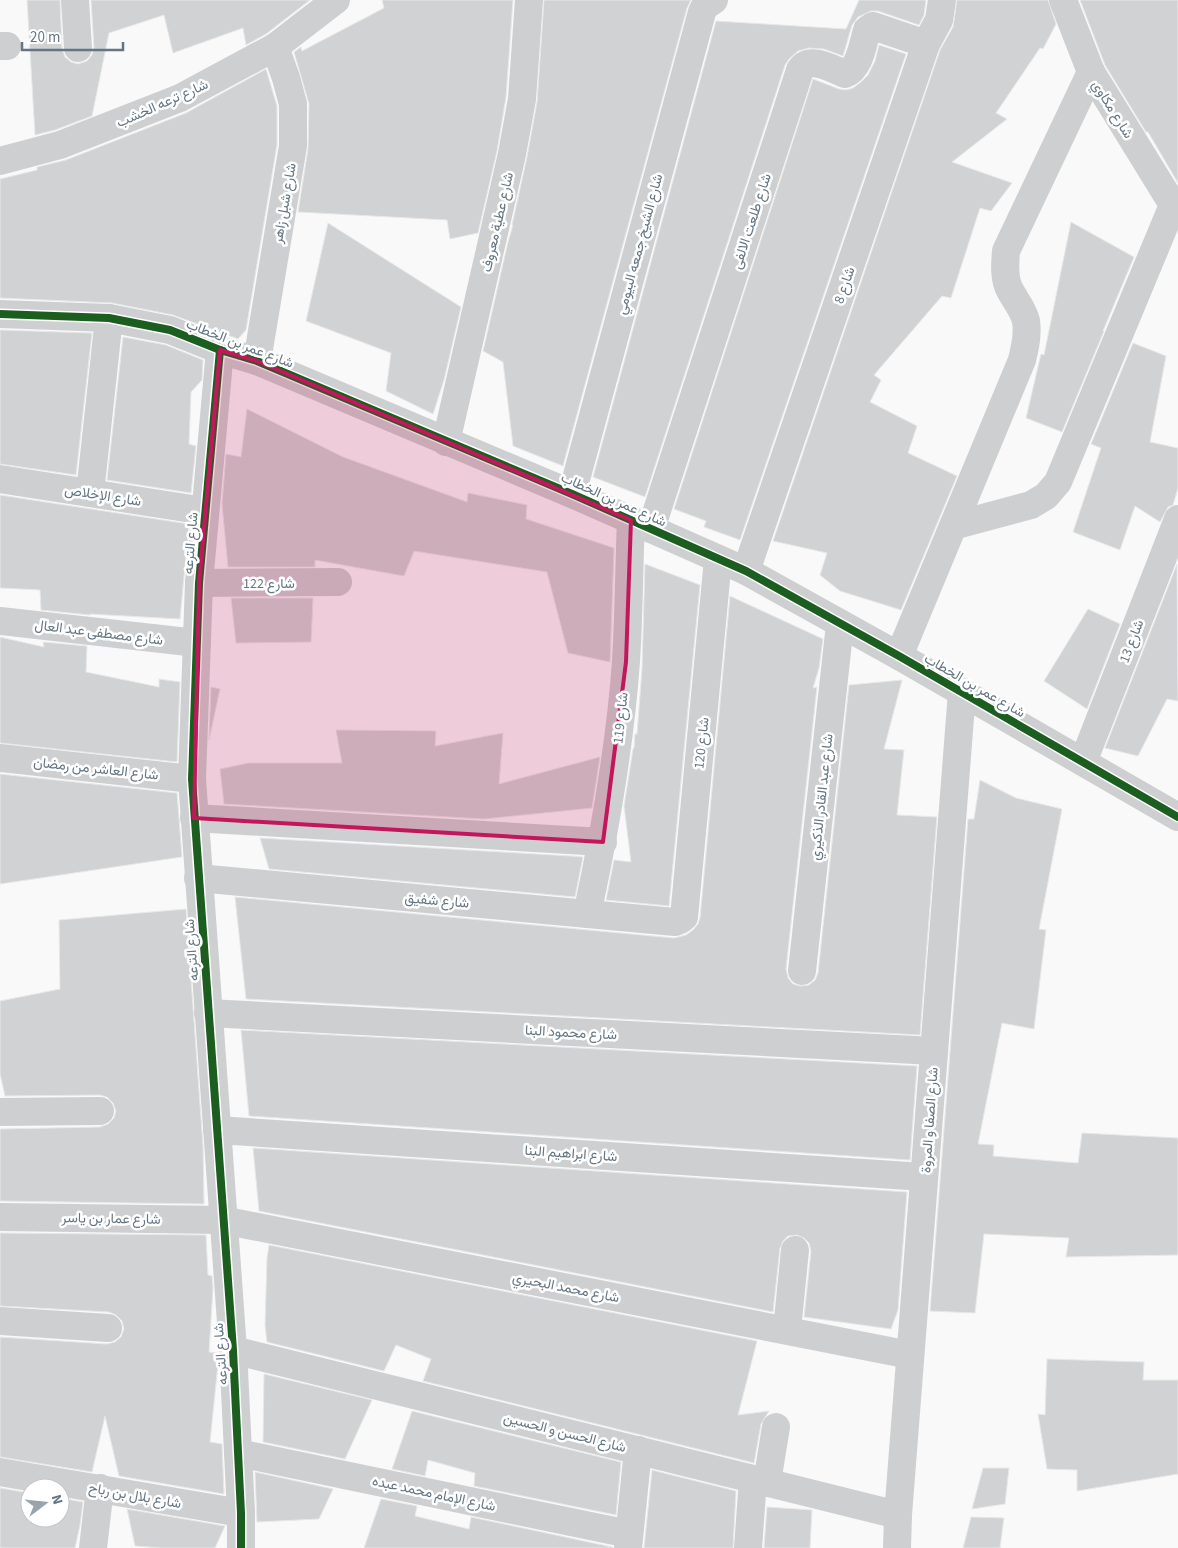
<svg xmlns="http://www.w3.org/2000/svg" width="1178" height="1548" viewBox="0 0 1178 1548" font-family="'Source Sans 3',Vazirmatn,sans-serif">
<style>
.building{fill:#d0d2d3;stroke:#e8e8e8}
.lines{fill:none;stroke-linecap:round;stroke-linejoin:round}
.minor{stroke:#cecfd0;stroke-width:28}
.cycleway-casing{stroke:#fff;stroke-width:11}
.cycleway{stroke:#1b5e20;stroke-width:8}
.marked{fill:#c2185b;fill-opacity:0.2;stroke:#c2185b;stroke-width:4;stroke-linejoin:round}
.labels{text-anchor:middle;stroke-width:5;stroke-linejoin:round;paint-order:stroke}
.street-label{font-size:14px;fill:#657683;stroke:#fff}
</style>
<rect width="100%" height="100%" fill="#f9f9f9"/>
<!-- building -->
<g class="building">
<path d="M27 0H60L62 49 65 57 71 62 78 64 87 61 92 55 94 48 91 0H310L266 34 246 45 243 28 173 53 164 15 109 33 92 116 55 130 35 135Z"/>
<path d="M382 0H513L506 97 497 151 478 233 450 239 447 220 298 212 308 149 309 104 294 52 301 47 302 51 384 8Z"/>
<path d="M544 0H691L687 8 563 466 513 446 503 362 483 351 508 242 513 225H512L527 157 537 102Z"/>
<path d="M859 0H926L924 15 919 25 878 11H871L858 17 852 25 843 56 824 49 809 48 798 51 789 59 785 65 645 497 593 477 716 21 846 29Z"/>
<path d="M957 0H1048L1056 24 1043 49 1040 48 996 113 1007 119 952 162 1012 183 991 211 980 208 951 298 942 296 874 375 881 380 870 402 917 426 908 453 957 476 901 610 840 591 820 575 827 553 773 541 940 50 953 27Z"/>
<path d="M1080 0H1178V183L1148 132H1146L1105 65Z"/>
<path d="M879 45 906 54 740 540 704 527 706 521 674 509 813 79 839 89 846 90 853 88 861 82 868 75 875 61Z"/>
<path d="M266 69 277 106V145L246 330 238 339 173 315 112 303 0 298V179L37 170V167L66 160 186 113Z"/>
<path d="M1071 222 1134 257 1103 331H1104L1062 432 1026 418 1041 354 1044 355Z"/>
<path d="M328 223 461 307 444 380 433 414 386 391 391 353 306 321Z"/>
<path d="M0 330 92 333 76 475 0 464Z"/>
<path d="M123 337 166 345 203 360 202 380 191 392 189 444 196 446 191 493 107 480Z"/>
<path d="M1133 343 1166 356 1150 442 1178 448V488L1173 505 1168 507 1160 522 1135 506 1120 550 1073 532 1101 448 1091 444Z"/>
<path d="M247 409 343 457 467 502 468 493 527 505 526 519 614 548 610 662 568 653 547 572 414 551 404 576 315 560V567H228L222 504 226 454 241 457Z"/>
<path d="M0 495 189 524 180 619 90 614V615L41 610 40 590 0 588Z"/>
<path d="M645 564 700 585 669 906 606 900 614 860 631 862 624 806 633 749 634 748 635 734H637L642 669Z"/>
<path d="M1177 564 1178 701 1167 699 1138 756 1105 748Z"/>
<path d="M730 596 823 639 819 668 813 688 817 687 786 969 788 978 793 984 800 986 809 985 815 980 818 973 849 685 902 680 884 749 904 750 897 815 937 817 920 1035 246 999 235 897 674 938 686 935 693 930 698 924 700 918Z"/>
<path d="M231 598H313L311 642 236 643Z"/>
<path d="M1088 609 1120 624 1087 709 1044 681Z"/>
<path d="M0 637 44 647 43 642 87 646 86 672 159 687V679L180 682 177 762 0 743Z"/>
<path d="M211 687 220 689 209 740Z"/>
<path d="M336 730 436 731 435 746 503 733 499 784 600 757 592 808 484 819 224 804 220 769 249 763H342Z"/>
<path d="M0 774 177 793 182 857 0 884Z"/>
<path d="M980 780 1016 798 1062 809 1039 929 1046 930 1034 1029 1002 1023 978 1144 994 1145 993 1156 1078 1163 1082 1133 1178 1138V1255L1066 1257 1069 1238 984 1234 975 1313 930 1311 968 819H974Z"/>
<path d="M260 838 571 856 583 857 575 897 269 869Z"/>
<path d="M186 909 203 1146 204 1204 0 1201V1129L100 1127 108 1124 114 1118 116 1111 113 1103 107 1097 100 1095 5 1096 0 1074V1001L60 989 59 920Z"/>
<path d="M241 1030 917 1066 910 1160 249 1116Z"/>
<path d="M253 1148 907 1192 898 1310 891 1329 804 1317 811 1251 809 1243 804 1238 797 1235 788 1236 783 1241 780 1248 773 1312 259 1211Z"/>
<path d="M0 1233 206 1235 208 1275 212 1276 213 1288 209 1352 218 1353V1364L210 1442 222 1444 224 1494 119 1476 105 1416 92 1472 0 1457V1337L107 1344 115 1342 121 1337 124 1329 122 1321 116 1315 109 1312 0 1306Z"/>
<path d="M269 1245 757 1341 738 1415 769 1411 761 1424 754 1463 423 1381 431 1359 396 1345 384 1371 267 1342 265 1325 267 1258Z"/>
<path d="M1047 1359 1144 1362 1143 1380H1178V1474L1077 1491V1470L1047 1469 1038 1414 1045 1415Z"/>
<path d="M264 1374 372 1400 345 1459 263 1442Z"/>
<path d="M412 1411 621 1462 616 1515 474 1486 475 1473 428 1460 425 1476 392 1469Z"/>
<path d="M983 1468H1009L1005 1504 972 1509Z"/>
<path d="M652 1470 736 1491 733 1548H644Z"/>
<path d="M255 1472 333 1489 319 1519 257 1522Z"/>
<path d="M0 1488 30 1493V1518H60V1498L83 1502 80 1525 75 1548H0Z"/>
<path d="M381 1499 417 1506 415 1516 469 1529 471 1517 612 1547 613 1548H364Z"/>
<path d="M767 1507 812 1510 810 1548H764Z"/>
<path d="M127 1509 225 1526 215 1548H161L135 1546Z"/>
<path d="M971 1517 1004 1518 1000 1548H963Z"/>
</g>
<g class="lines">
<!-- minor -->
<g class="minor">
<path d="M75 0 78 48"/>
<path d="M1063 0 1091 72 1173 205 1178 210"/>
<path d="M0 46H7"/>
<path d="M0 161 60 145 180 98 275 47 336 0"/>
<path d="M0 314 109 318 170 330 220 350 257 361 572 494 746 571 899 656 1178 817"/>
<path d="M220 350 199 583 192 779 233 1350 241 1513V1548"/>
<path d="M257 361 293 146V104L286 78 275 47"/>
<path d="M446 442 512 154 522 99 529 0"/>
<path d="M0 479 205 511"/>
<path d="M90 493 109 318"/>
<path d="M572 494 702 12 705 6 714 0"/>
<path d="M953 526 1031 505 1046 496 1058 482 1173 205"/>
<path d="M651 529 800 70C810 55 832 69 845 74 860 69 863 43 867 30L873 26 926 44"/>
<path d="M746 571 926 44 939 20 942 0"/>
<path d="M199 583 338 582"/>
<path d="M0 621 197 643"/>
<path d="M899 656 1022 360C1025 347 1028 335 1026 321 1023 308 1013 298 1008 286 1004 275 1005 263 1006 251L1091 72"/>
<path d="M0 758 192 779"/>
<path d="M1083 762 1178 519"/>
<path d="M194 818 603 842"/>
<path d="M198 878 675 922 680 920 684 917 718 559"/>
<path d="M587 914C605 831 620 747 626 661 629 614 629 567 631 520"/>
<path d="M802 971 840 624"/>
<path d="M208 1013 934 1051"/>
<path d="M0 1112 100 1111"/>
<path d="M217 1130 924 1177"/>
<path d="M0 1217 222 1220 910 1355"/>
<path d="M0 1321 108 1328"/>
<path d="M787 1330 795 1250"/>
<path d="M233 1350 898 1515"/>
<path d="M238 1453 629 1534"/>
<path d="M0 1472 241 1513"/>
<path d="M767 1482 776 1427"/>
<path d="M93 1548 100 1488"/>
<path d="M628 1548 638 1450"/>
<path d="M748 1548 753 1479"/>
<path d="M897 1548 898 1515 962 692"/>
</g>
<!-- cycleway casing -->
<g class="cycleway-casing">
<g id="cycleway">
<path d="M0 314 109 318 170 330 220 350 257 361 572 494 746 571 899 656 1178 817"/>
<path d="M220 350 199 583 192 779 233 1350 241 1513V1548"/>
</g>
</g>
<!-- cycleway -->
<use href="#cycleway" class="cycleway"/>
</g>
<!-- marked area -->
<path class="marked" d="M220 350 257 361 631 520 626 662 603 842 194 818 199 583Z"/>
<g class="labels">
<!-- street labels -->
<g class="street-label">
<text transform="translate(162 103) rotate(-24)" y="5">شارع ترعه الخشب</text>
<text transform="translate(1113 109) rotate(58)" y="5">شارع مكاوي</text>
<text transform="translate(284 203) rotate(-80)" y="5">شارع شبل زاهر</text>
<text transform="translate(751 221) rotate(-72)" y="5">شارع طلعت الالفى</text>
<text transform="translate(497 222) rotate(-77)" y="5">شارع عطية معروف</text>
<text transform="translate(639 244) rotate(-75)" y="5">شارع الشيخ جمعه البيومي</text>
<text transform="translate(844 285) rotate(-71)" y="5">شارع 8</text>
<text transform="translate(240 343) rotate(21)" y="5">شارع عمر بن الخطاب</text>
<text transform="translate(103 495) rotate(9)" y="5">شارع الإخلاص</text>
<text transform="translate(614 499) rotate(24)" y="5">شارع عمر بن الخطاب</text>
<text transform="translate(190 543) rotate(-85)" y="5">شارع الترعه</text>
<text x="269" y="588">شارع 122</text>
<text transform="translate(99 632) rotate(7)" y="5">شارع مصطفى عبد العال</text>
<text transform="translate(1131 641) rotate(-69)" y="5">شارع 13</text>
<text transform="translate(975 685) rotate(30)" y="5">شارع عمر بن الخطاب</text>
<text transform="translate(620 718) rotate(-84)" y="5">شارع 119</text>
<text transform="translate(701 743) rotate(-84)" y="5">شارع 120</text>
<text transform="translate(96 768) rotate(6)" y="5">شارع العاشر من رمضان</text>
<text transform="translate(821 797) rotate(-84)" y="5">شارع عبد القادر الذكيري</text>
<text transform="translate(437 900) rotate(5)" y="5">شارع شفيق</text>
<text transform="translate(191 950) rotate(-94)" y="5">شارع الترعه</text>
<text transform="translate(571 1032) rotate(3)" y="5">شارع محمود البنا</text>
<text transform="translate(929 1120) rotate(-86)" y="5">شارع الصفا و المروة</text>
<text transform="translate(571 1153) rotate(4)" y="5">شارع ابراهيم البنا</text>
<text transform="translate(111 1218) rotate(1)" y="5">شارع عمار بن ياسر</text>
<text transform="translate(566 1287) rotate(11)" y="5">شارع محمد البحيري</text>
<text transform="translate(220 1354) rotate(-94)" y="5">شارع الترعه</text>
<text transform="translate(565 1432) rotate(14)" y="5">شارع الحسن و الحسين</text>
<text transform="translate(434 1493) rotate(12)" y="5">شارع الإمام محمد عبده</text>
<text transform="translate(135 1495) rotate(10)" y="5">شارع بلال بن رباح</text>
</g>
</g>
<!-- north arrow -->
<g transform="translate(45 1503) rotate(74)"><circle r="24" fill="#ffffff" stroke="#c1c8cd"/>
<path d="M0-4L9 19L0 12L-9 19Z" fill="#99a4ac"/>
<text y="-8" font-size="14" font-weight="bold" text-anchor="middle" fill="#657683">N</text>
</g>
<!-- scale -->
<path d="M22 42v8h101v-8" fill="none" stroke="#657683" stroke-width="2.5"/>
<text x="30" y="42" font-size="15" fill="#657683" stroke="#ffffff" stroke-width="4" paint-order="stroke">20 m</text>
</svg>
